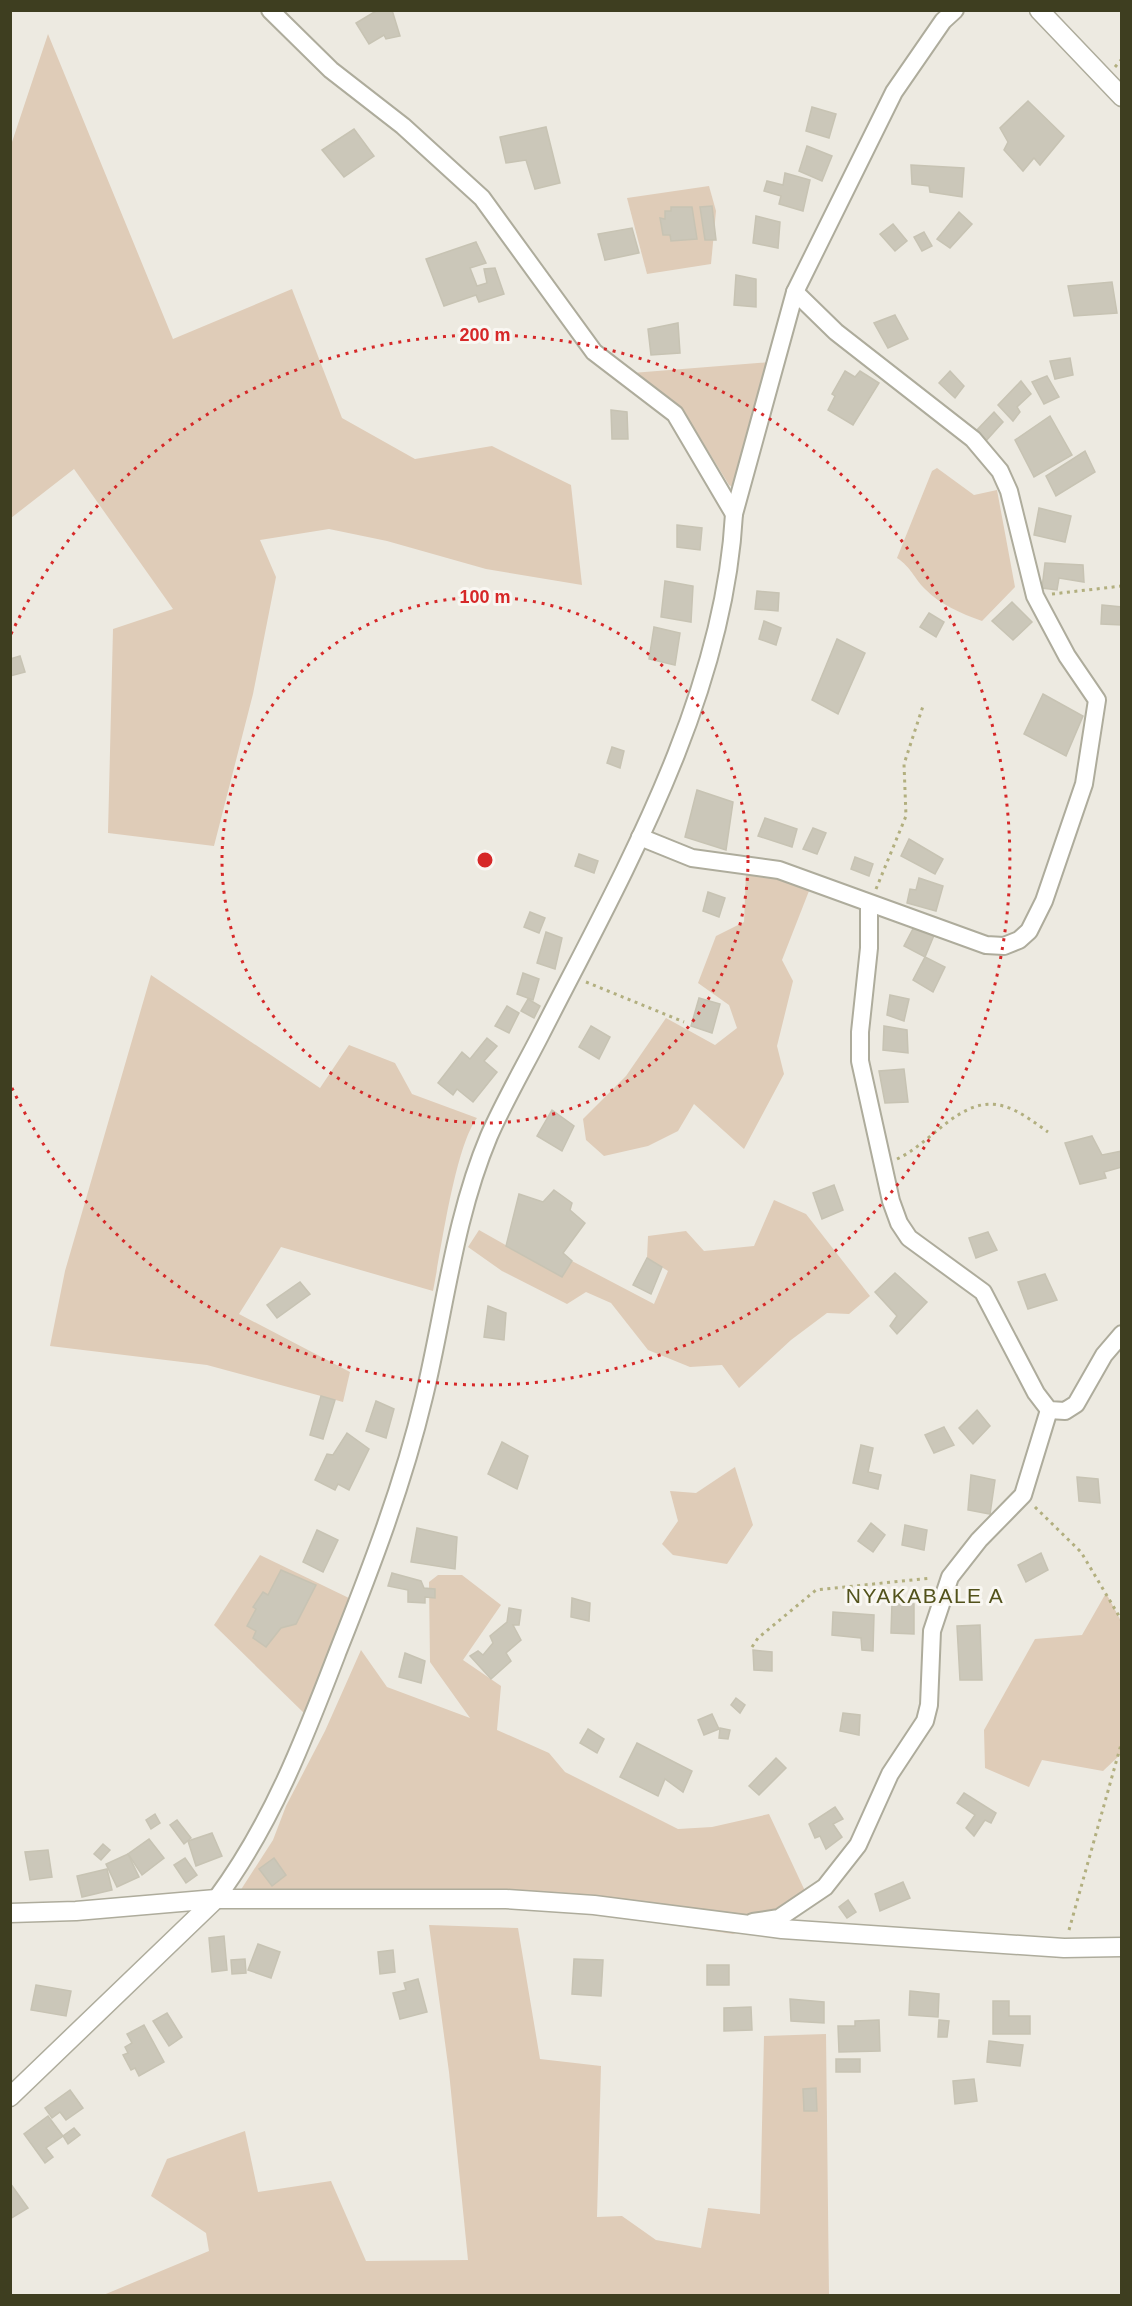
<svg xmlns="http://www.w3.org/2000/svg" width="1132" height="2306" viewBox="0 0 1132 2306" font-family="Arial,sans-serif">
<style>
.green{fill:#dfccb8}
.building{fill:#cbc7b9;stroke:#c7c3b3;stroke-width:1.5}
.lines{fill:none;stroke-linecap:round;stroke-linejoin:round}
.minor-casing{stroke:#aeac9c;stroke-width:20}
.tertiary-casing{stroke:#aeac9c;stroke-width:21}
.path{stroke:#b2af7f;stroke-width:3;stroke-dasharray:3 4.5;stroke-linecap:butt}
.minor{stroke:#fff;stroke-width:16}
.tertiary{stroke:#fff;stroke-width:18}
.ring{fill:none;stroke:#d62828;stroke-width:3;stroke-dasharray:3 6}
.labels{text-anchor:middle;stroke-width:6;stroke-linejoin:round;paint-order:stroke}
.quarter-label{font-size:21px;letter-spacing:1.5px;fill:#52521b;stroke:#f9f7f2}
.centre{fill:#d62828;stroke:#f9f7f2;stroke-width:3}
.ring-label{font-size:18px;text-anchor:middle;font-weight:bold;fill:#d62828;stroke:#f9f7f2;stroke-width:6;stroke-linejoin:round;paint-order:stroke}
</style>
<rect width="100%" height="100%" fill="#edeae1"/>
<!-- green -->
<g class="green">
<path d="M48 34 173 339 292 289 342 418 415 459 492 446 571 485 582 585 486 569 387 541 329 529 260 540 276 577 253 694 214 846 108 833 113 629 173 609 74 469 11 518V145Z"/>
<path d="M709 186 716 211 711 264 647 274 627 198Z"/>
<path d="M770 362 736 489 729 485 683 410 632 373Z"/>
<path d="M937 468 974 495 997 490 1015 587 982 621C960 613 941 605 925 589 913 577 912 568 897 558L932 471Z"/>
<path d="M746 873H816L782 960 793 981 777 1046 784 1074 744 1149 694 1104 678 1131 648 1146 604 1156 586 1140 583 1119 626 1076 666 1018 715 1045 737 1028 729 1005 698 983 716 936 744 922Z"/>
<path d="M151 975 320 1088 349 1045 395 1063 412 1094 477 1118C455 1147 441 1251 433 1291L281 1247 239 1314 350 1372 343 1402 207 1365 50 1346 65 1271Z"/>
<path d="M774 1200 806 1214 870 1296 849 1314 827 1313 791 1340 739 1388 722 1365 690 1367 648 1350 611 1303 586 1292 567 1304 502 1271 468 1247 479 1230 562 1277 572 1261 654 1304 668 1271 647 1258 648 1236 686 1231 704 1251 754 1246Z"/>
<path d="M735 1467 753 1525 727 1564 673 1555 662 1544 678 1521 670 1491 696 1493Z"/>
<path d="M260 1555 353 1600 307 1716 214 1625Z"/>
<path d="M438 1575H462L501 1605 463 1660 501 1686 497 1730 549 1753 565 1772 678 1829 712 1827 769 1814 805 1891 788 1913 733 1934 514 1902 256 1909 237 1906 233 1902 273 1840 286 1806 325 1731 361 1650 387 1687 470 1718 430 1662 429 1582Z"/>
<path d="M1106 1593 1121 1621V1754L1103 1771 1042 1760 1029 1787 985 1768 984 1730 1035 1639 1082 1635Z"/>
<path d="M429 1925 518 1928 540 2059 601 2066 597 2217 622 2216 656 2240 701 2248 708 2208 760 2214 764 2036 826 2034 829 2295 101 2296 209 2251 206 2233 151 2196 167 2159 245 2131 258 2192 331 2181 366 2261 468 2260 449 2072Z"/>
</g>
<!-- building -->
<g class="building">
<path d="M392 10 400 36 386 39 384 35 369 44 356 23 376 11Z"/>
<path d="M1028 101 1064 136 1040 165 1034 158 1023 171 1004 150 1008 142 1000 128Z"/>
<path d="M812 107 836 114 829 138 806 131Z"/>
<path d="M546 127 560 183 535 189 526 160 506 163 500 137Z"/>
<path d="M354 129 374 156 344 177 322 150Z"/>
<path d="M807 146 832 156 822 181 799 171Z"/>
<path d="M911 165 964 168 962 197 930 192 929 186 912 184Z"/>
<path d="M785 173 810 180 803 211 779 204 781 196 764 191 767 181 783 185Z"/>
<path d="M712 206 716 240H705L700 207Z"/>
<path d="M671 207H692L697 239 671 241 670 235H663L660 218 665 219V211H671Z"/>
<path d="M959 212 972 224 950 248 937 239Z"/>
<path d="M756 216 780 222 778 248 753 243Z"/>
<path d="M893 224 907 241 895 251 880 234Z"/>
<path d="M632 228 639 253 605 260 598 234Z"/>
<path d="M924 232 932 246 922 251 914 237Z"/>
<path d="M476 242 486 263 470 268 477 286 487 283 484 269 495 268 504 294 479 302 476 295 444 306 426 259Z"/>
<path d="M736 275 756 279V307L734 305Z"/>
<path d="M1112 282 1117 313 1074 316 1068 286Z"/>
<path d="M895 315 908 339 888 348 874 323Z"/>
<path d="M678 323 680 353 651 355 648 329Z"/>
<path d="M1070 358 1073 375 1055 379 1050 361Z"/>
<path d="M845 371 855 377 860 371 879 383 853 425 828 410 835 396 832 394Z"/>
<path d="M950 371 964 386 955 398 939 383Z"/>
<path d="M1047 376 1059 397 1044 404 1032 382Z"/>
<path d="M1021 381 1031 394 1017 407 1020 412 1013 421 998 405Z"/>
<path d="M611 410 627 412 628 439H612Z"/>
<path d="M994 412 1003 422 985 442 975 432Z"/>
<path d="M1050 416 1072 455 1034 477 1015 440Z"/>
<path d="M1085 451 1095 472 1056 496 1046 476Z"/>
<path d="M1039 508 1071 516 1065 542 1034 535Z"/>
<path d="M677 525 702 528 700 550 677 547Z"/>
<path d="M1045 563 1083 565 1084 582 1059 578 1057 590 1042 588Z"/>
<path d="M665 581 693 586 691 622 661 617Z"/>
<path d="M757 591 779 593 778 611 755 609Z"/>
<path d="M1012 602 1032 622 1013 640 992 621Z"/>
<path d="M1102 605 1122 607V625L1101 624Z"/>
<path d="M929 613 944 622 936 637 920 627Z"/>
<path d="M764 621 781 628 776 645 759 639Z"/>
<path d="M654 627 680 633 675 665 649 659Z"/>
<path d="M837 639 865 653 838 714 812 700Z"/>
<path d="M20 656 25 672 10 676V659Z"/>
<path d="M1043 694 1083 716 1066 756 1024 734Z"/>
<path d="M612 747 624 751 620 768 607 763Z"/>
<path d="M697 790 733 802 726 850 685 837Z"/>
<path d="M765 818 797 829 792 847 758 836Z"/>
<path d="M813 828 826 833 817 854 803 849Z"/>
<path d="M909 839 943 859 935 874 901 856Z"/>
<path d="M579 854 598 861 594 873 575 866Z"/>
<path d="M855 857 873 864 869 876 851 869Z"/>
<path d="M919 878 943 886 936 911 907 903 910 889 916 890Z"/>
<path d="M708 892 725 898 719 917 703 911Z"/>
<path d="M530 912 545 918 539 933 524 927Z"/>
<path d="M915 925 935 933 925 957 904 946Z"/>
<path d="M546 932 562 938 555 969 537 963Z"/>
<path d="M925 957 945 967 933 992 913 980Z"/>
<path d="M523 973 539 979 533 1000 517 994Z"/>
<path d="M890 995 909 999 904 1021 887 1015Z"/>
<path d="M699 998 720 1004 712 1033 691 1026Z"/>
<path d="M528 999 540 1006 534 1018 521 1011Z"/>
<path d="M507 1006 519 1013 509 1033 495 1026Z"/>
<path d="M591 1026 610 1037 599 1059 579 1047Z"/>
<path d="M884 1026 907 1030 908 1053 883 1050Z"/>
<path d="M487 1038 497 1046 484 1061 497 1072 473 1102 457 1089 453 1095 438 1083 462 1052 470 1059Z"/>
<path d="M904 1069 908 1102 885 1103 879 1071Z"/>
<path d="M552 1110 574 1126 562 1151 537 1136Z"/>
<path d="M1092 1136 1102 1155 1122 1151V1167L1104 1172 1106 1178 1080 1184 1065 1143Z"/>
<path d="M834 1185 843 1210 822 1219 813 1193Z"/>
<path d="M554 1190 572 1203 570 1210 585 1223 563 1253 572 1261 562 1277 506 1246 519 1194 543 1202Z"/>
<path d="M988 1232 997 1250 976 1258 969 1238Z"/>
<path d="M647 1258 662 1267 651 1294 633 1285Z"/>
<path d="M895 1273 927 1302 897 1334 890 1326 897 1316 875 1292Z"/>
<path d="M1045 1274 1057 1300 1028 1309 1018 1282Z"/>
<path d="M300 1282 310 1294 277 1318 267 1305Z"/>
<path d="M488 1306 506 1313 504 1340 484 1337Z"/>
<path d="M321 1396 335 1400 323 1439 310 1435Z"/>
<path d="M376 1401 394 1409 386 1438 366 1431Z"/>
<path d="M977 1410 990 1426 973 1444 959 1428Z"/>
<path d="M944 1427 954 1445 934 1453 925 1435Z"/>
<path d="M347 1433 369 1449 349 1490 338 1484 335 1490 315 1480 327 1454 333 1455Z"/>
<path d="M502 1442 528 1456 517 1489 488 1474Z"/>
<path d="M861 1445 873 1448 868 1472 881 1475 878 1489 853 1483Z"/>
<path d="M971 1475 995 1480 990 1514 968 1510Z"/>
<path d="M1077 1477 1098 1479 1100 1503 1079 1501Z"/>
<path d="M871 1523 885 1535 873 1552 858 1541Z"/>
<path d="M905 1525 927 1530 924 1550 902 1545Z"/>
<path d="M417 1528 457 1537 455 1569 411 1562Z"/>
<path d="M317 1530 338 1540 323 1572 303 1562Z"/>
<path d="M1041 1553 1048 1570 1026 1582 1018 1565Z"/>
<path d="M281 1570 316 1585 296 1624 281 1628 266 1647 253 1638 256 1631 247 1626 256 1609 253 1607 263 1592 268 1595Z"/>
<path d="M392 1573 421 1581 424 1588 435 1589V1598L425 1597V1603L408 1602V1590L388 1586Z"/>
<path d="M572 1598 590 1603 589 1621 571 1617Z"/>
<path d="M892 1602 914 1604V1634L891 1633Z"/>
<path d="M509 1608 521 1610 519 1625H513L521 1640 506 1653 511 1661 491 1679 470 1656 478 1651 483 1655 493 1643 490 1636 507 1622Z"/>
<path d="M833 1612 874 1615 873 1651 862 1650 861 1638 832 1635Z"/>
<path d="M980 1625 982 1680H960L957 1626Z"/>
<path d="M753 1650 772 1652V1671L754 1670Z"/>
<path d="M405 1653 425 1661 421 1683 399 1677Z"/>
<path d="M736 1698 745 1705 740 1713 731 1705Z"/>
<path d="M843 1713 860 1715 859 1735 840 1731Z"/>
<path d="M712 1714 719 1729 704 1735 698 1720Z"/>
<path d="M720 1728 730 1730 728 1739 719 1738Z"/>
<path d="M588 1729 604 1739 597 1753 580 1743Z"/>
<path d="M637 1743 692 1771 683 1792 665 1779 658 1796 620 1777Z"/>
<path d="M776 1758 786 1768 759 1795 749 1786Z"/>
<path d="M964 1793 996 1813 991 1823 985 1820 974 1836 966 1828 975 1815 957 1803Z"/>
<path d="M835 1807 843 1819 833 1824 842 1837 826 1849 820 1836 815 1838 809 1824Z"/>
<path d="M155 1814 160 1823 151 1829 146 1820Z"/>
<path d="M177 1820 191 1838 184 1844 170 1825Z"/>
<path d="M212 1833 222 1856 196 1866 188 1841Z"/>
<path d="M149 1839 164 1858 142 1875 128 1854Z"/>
<path d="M103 1844 110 1850 101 1860 94 1854Z"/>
<path d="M48 1850 52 1877 30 1880 25 1852Z"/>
<path d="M128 1854 139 1877 117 1887 106 1864Z"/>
<path d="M185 1858 197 1875 186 1883 174 1865Z"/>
<path d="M274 1858 286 1875 272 1886 259 1869Z"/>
<path d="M107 1869 112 1890 82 1897 77 1876Z"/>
<path d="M903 1882 910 1898 880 1911 875 1894Z"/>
<path d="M848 1900 856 1912 847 1918 839 1907Z"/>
<path d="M224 1936 227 1970 212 1972 209 1938Z"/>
<path d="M258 1944 280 1952 271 1978 248 1970Z"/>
<path d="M393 1950 395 1972 380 1974 378 1952Z"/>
<path d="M245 1959 246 1973 232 1974 231 1960Z"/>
<path d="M574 1959 603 1960 601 1996 572 1994Z"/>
<rect x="707" y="1965" width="22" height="20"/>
<path d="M418 1979 427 2012 400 2019 393 1993 406 1990 404 1983Z"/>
<path d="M36 1985 71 1991 66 2016 31 2010Z"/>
<path d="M910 1991 939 1994 938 2017 909 2015Z"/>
<path d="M790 1999 824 2002V2023L791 2021Z"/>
<path d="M993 2001H1009V2016H1030V2034H993Z"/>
<path d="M751 2007 752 2030 724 2031V2008Z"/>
<path d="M167 2013 182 2037 169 2046 153 2021Z"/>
<path d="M879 2020 880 2051 839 2052 838 2026H855V2021Z"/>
<path d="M939 2020 949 2021 947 2037H938Z"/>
<path d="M144 2025 164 2062 139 2076 135 2068 131 2070 123 2055 128 2053 125 2047 132 2043 127 2034Z"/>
<path d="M989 2041 1023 2045 1020 2066 987 2062Z"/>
<rect x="836" y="2059" width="24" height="13"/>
<path d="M974 2079 977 2101 955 2104 953 2081Z"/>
<path d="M816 2088 817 2111H804L803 2089Z"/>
<path d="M70 2090 83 2108 66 2120 60 2112 52 2118 45 2108Z"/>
<path d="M48 2116 63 2136 46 2148 53 2157 45 2163 24 2134Z"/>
<path d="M74 2128 80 2135 68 2144 63 2136Z"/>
<path d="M10 2183 28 2208 10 2219Z"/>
</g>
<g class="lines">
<!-- minor casing -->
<g class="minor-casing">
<g id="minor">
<path d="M270 10 331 70 403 126 482 198 594 352 675 414 734 514"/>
<path d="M640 837 692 858 779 870 986 945 1004 946 1019 940 1029 931 1044 901 1084 784 1097 700 1067 656 1035 596 1009 491 1000 471 973 439 836 332 795 292"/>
<path d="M869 905V948L860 1032V1061L891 1201 899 1223 909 1238 983 1292 1036 1393 1049 1410 1065 1411 1076 1404 1104 1355 1122 1334"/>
<path d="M216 1899C272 1824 305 1737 338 1651 371 1568 403 1485 424 1397 445 1310 454 1219 489 1136 504 1102 523 1069 540 1036 622 875 724 699 734 514L795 292 894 92 943 21 955 10"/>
<path d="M753 1922 779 1918 825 1887 858 1845 890 1774 925 1721 929 1705 932 1631 950 1577 979 1540 1023 1495 1049 1410"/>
</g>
</g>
<!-- tertiary casing -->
<g class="tertiary-casing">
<g id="tertiary">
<path d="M1039 10 1122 97"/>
<path d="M10 1913 76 1911 216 1899H506L594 1905 782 1929 1064 1948 1122 1947"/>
<path d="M10 2097 216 1899"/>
</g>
</g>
<!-- path -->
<g class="path">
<path d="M1115 67 1122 59"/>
<path d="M1052 594 1122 586"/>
<path d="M876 889 906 816 904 764 923 706"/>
<path d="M586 982 684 1022"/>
<path d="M897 1159C931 1144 962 1094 1003 1106 1019 1110 1035 1123 1048 1132"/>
<path d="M1035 1507 1081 1552 1122 1621"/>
<path d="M752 1647 758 1638 816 1590 931 1578"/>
<path d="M1069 1930 1122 1741"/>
</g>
<!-- minor -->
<use href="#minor" class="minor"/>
<!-- tertiary -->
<use href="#tertiary" class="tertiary"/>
</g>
<!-- distance rings -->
<g class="ring">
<circle cx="485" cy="860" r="263"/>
<path d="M11 634A525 525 0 1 1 11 1086"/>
</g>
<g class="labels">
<!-- quarter labels -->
<g class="quarter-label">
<text x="925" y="1603">NYAKABALE A</text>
</g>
</g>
<circle cx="485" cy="860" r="9" class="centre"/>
<g class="ring-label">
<text x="485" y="341">200 m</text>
<text x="485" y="603">100 m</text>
</g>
<!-- border -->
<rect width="1132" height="2306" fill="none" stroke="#3e3e20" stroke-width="24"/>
</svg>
